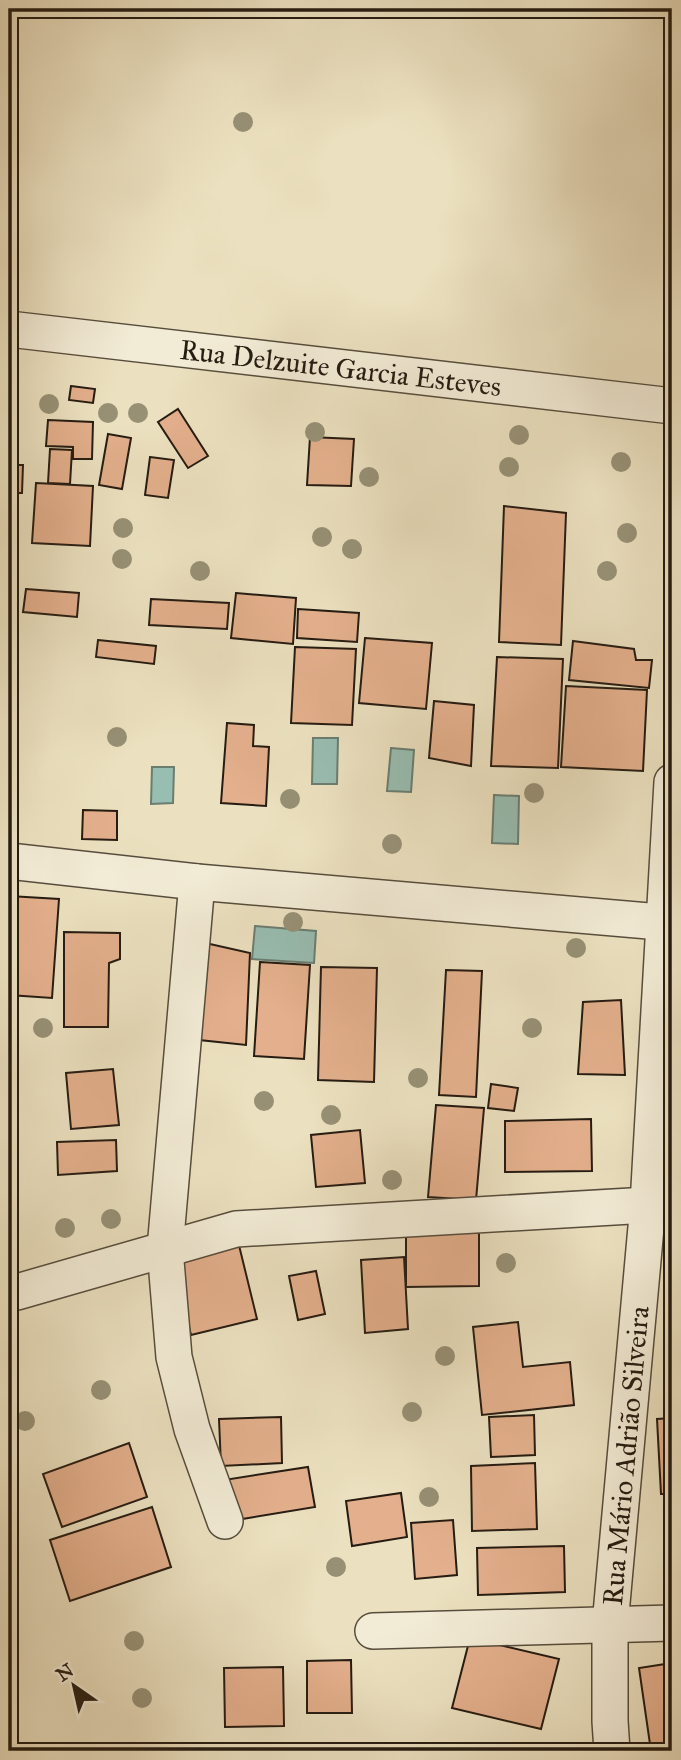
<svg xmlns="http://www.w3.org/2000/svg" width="681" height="1760" viewBox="0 0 681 1760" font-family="'IM FELL Great Primer',serif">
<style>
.water{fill:#98bdb1;stroke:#6a7d71;stroke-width:2}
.building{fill:#e3af8c;stroke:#261c12;stroke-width:2}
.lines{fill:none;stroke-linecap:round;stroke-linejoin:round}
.street-casing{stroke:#574d3d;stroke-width:38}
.street{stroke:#f2ebd5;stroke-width:35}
.tree{fill:#979075}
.labels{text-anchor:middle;stroke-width:7;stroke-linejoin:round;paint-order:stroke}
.street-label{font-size:28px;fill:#261c12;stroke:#f2ebd5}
</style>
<rect width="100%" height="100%" fill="#ebe0bf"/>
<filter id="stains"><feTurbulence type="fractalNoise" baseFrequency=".00286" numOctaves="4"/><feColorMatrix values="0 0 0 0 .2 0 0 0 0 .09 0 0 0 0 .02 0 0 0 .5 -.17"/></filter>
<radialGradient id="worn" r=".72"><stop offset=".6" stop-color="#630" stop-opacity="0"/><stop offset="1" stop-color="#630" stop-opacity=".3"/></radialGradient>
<!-- water -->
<g class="water">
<path d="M313 738H338L337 784H312Z"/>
<path d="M391 748 414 750 411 792 387 791Z"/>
<path d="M152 767H174L173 803 151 804Z"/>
<path d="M494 795 519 796 518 844 492 843Z"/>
<path d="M255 926 316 931 314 963 252 959Z"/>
</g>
<!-- building -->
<g class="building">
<path d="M71 386 95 389 93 403 69 400Z"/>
<path d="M178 409 208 456 188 468 158 422Z"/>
<path d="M48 420 93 422 92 459H73V447L46 446Z"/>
<path d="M108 434 131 438 122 489 99 485Z"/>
<path d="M310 437 354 439 351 486 307 485Z"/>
<path d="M50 449 72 450 70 484 48 483Z"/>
<path d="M150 457 174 460 168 498 145 495Z"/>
<path d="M9 465H23L22 493H9Z"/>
<path d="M36 483 93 486 90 546 32 543Z"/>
<path d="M504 506 566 513 561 645 499 642Z"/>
<path d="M26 589 79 593 77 617 23 612Z"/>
<path d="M236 593 296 598 293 644 231 638Z"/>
<path d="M151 599 229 603 227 629 149 625Z"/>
<path d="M298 609 359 613 357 642 297 638Z"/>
<path d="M365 638 432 643 426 709 359 703Z"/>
<path d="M98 640 156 646 154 664 96 657Z"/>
<path d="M573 641 634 649 636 660H652L649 688 569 680Z"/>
<path d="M295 647 356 649 352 725 291 723Z"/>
<path d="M497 657 563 659 558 768 491 766Z"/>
<path d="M566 686 647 690 643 771 561 767Z"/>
<path d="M434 701 474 705 471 766 429 758Z"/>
<path d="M227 723 254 725 253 746 269 747 266 806 221 803Z"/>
<path d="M83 810 117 811V840L82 839Z"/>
<path d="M9 896 59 899 52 998 9 995Z"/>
<path d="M64 932 120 933V959L109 963 108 1027H64Z"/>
<path d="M201 942 250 953 246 1045 190 1039Z"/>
<path d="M260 962 310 965 304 1059 254 1056Z"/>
<path d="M321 967 377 968 374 1082 318 1080Z"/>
<path d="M446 970 482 971 476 1097 439 1095Z"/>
<path d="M621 1000 625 1075 578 1074 583 1002Z"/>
<path d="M113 1069 119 1125 71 1129 66 1073Z"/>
<path d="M491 1084 518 1088 514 1111 488 1108Z"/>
<path d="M436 1105 484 1108 476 1200 428 1197Z"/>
<path d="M591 1119 592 1171 505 1172V1121Z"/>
<path d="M360 1130 365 1183 316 1187 311 1135Z"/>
<path d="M116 1140 117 1171 58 1175 57 1142Z"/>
<path d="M236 1233 257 1319 191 1335 170 1249Z"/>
<path d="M406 1233H479V1286L406 1287Z"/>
<path d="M404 1257 408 1329 365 1333 361 1260Z"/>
<path d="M316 1271 325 1314 298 1320 289 1276Z"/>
<path d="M518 1322 523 1367 570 1362 574 1405 482 1415 473 1327Z"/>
<path d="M534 1415 535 1455 491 1457 489 1417Z"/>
<path d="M281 1417 282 1463 221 1466 219 1419Z"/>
<path d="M672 1418V1494H661L657 1419Z"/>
<path d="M129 1443 147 1497 62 1527 43 1474Z"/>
<path d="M535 1463 537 1529 472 1531 471 1466Z"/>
<path d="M308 1467 315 1507 230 1521 224 1480Z"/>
<path d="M401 1493 407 1537 352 1546 346 1501Z"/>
<path d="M152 1507 171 1567 70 1601 50 1540Z"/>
<path d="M453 1520 457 1575 415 1579 411 1523Z"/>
<path d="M564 1546 565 1592 478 1595 477 1548Z"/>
<path d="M470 1638 559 1659 541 1729 452 1708Z"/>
<path d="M351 1660 352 1713H307V1661Z"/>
<path d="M672 1663V1751H651L639 1668Z"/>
<path d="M283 1667 284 1726 225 1727 224 1668Z"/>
</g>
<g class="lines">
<!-- street casing -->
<g class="street-casing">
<g id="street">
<path id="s1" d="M9 329 672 406"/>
<path d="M9 861 197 882 672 923"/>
<path d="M197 882 165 1249 174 1357 192 1429 225 1521"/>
<path d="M17 1292 236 1229 648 1205"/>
<path d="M373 1631 672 1623"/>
<path id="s2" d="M612 1751 610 1721V1625L648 1205 672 782"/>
</g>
</g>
<!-- street -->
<use href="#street" class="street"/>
</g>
<!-- trees -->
<g class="tree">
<circle cx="243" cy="122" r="10"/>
<circle cx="49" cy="404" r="10"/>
<circle cx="108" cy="413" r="10"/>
<circle cx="138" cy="413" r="10"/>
<circle cx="315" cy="432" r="10"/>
<circle cx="519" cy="435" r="10"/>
<circle cx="621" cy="462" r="10"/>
<circle cx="509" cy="467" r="10"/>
<circle cx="369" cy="477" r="10"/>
<circle cx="123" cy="528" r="10"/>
<circle cx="627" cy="533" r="10"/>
<circle cx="322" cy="537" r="10"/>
<circle cx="352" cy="549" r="10"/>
<circle cx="122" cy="559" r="10"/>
<circle cx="200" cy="571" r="10"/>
<circle cx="607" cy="571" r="10"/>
<circle cx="117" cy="737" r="10"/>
<circle cx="534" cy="793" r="10"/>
<circle cx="290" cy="799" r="10"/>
<circle cx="392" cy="844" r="10"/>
<circle cx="293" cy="922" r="10"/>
<circle cx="576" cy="948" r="10"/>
<circle cx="43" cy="1028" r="10"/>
<circle cx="532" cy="1028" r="10"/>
<circle cx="418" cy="1078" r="10"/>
<circle cx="264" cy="1101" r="10"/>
<circle cx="331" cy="1115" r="10"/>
<circle cx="392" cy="1180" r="10"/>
<circle cx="111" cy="1219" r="10"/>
<circle cx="65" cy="1228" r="10"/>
<circle cx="506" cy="1263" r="10"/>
<circle cx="445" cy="1356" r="10"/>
<circle cx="101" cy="1390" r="10"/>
<circle cx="412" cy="1412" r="10"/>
<circle cx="25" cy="1421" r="10"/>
<circle cx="429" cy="1497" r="10"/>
<circle cx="336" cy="1567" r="10"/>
<circle cx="134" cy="1641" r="10"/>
<circle cx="142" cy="1698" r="10"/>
</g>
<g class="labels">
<!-- street labels -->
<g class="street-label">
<text dy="10" stroke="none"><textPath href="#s1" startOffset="334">Rua Delzuite Garcia Esteves</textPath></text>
<text dy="10" stroke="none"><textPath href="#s2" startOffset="296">Rua Mário Adrião Silveira</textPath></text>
</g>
</g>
<!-- margin -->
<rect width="681" height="1760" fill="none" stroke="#ebe0bf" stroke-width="35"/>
<rect x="10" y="10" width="660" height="1739" fill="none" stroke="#261c12" stroke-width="3.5"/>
<rect x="18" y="18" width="646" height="1725" fill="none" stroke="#261c12" stroke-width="2"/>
<!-- north arrow -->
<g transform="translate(74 1686) rotate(326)" stroke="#f2ebd5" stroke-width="5" paint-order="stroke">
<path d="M0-5L12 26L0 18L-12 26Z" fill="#261c12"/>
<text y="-10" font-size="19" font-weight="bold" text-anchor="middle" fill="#261c12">N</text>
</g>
<rect width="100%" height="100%" filter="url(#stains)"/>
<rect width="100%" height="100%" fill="url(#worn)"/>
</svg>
